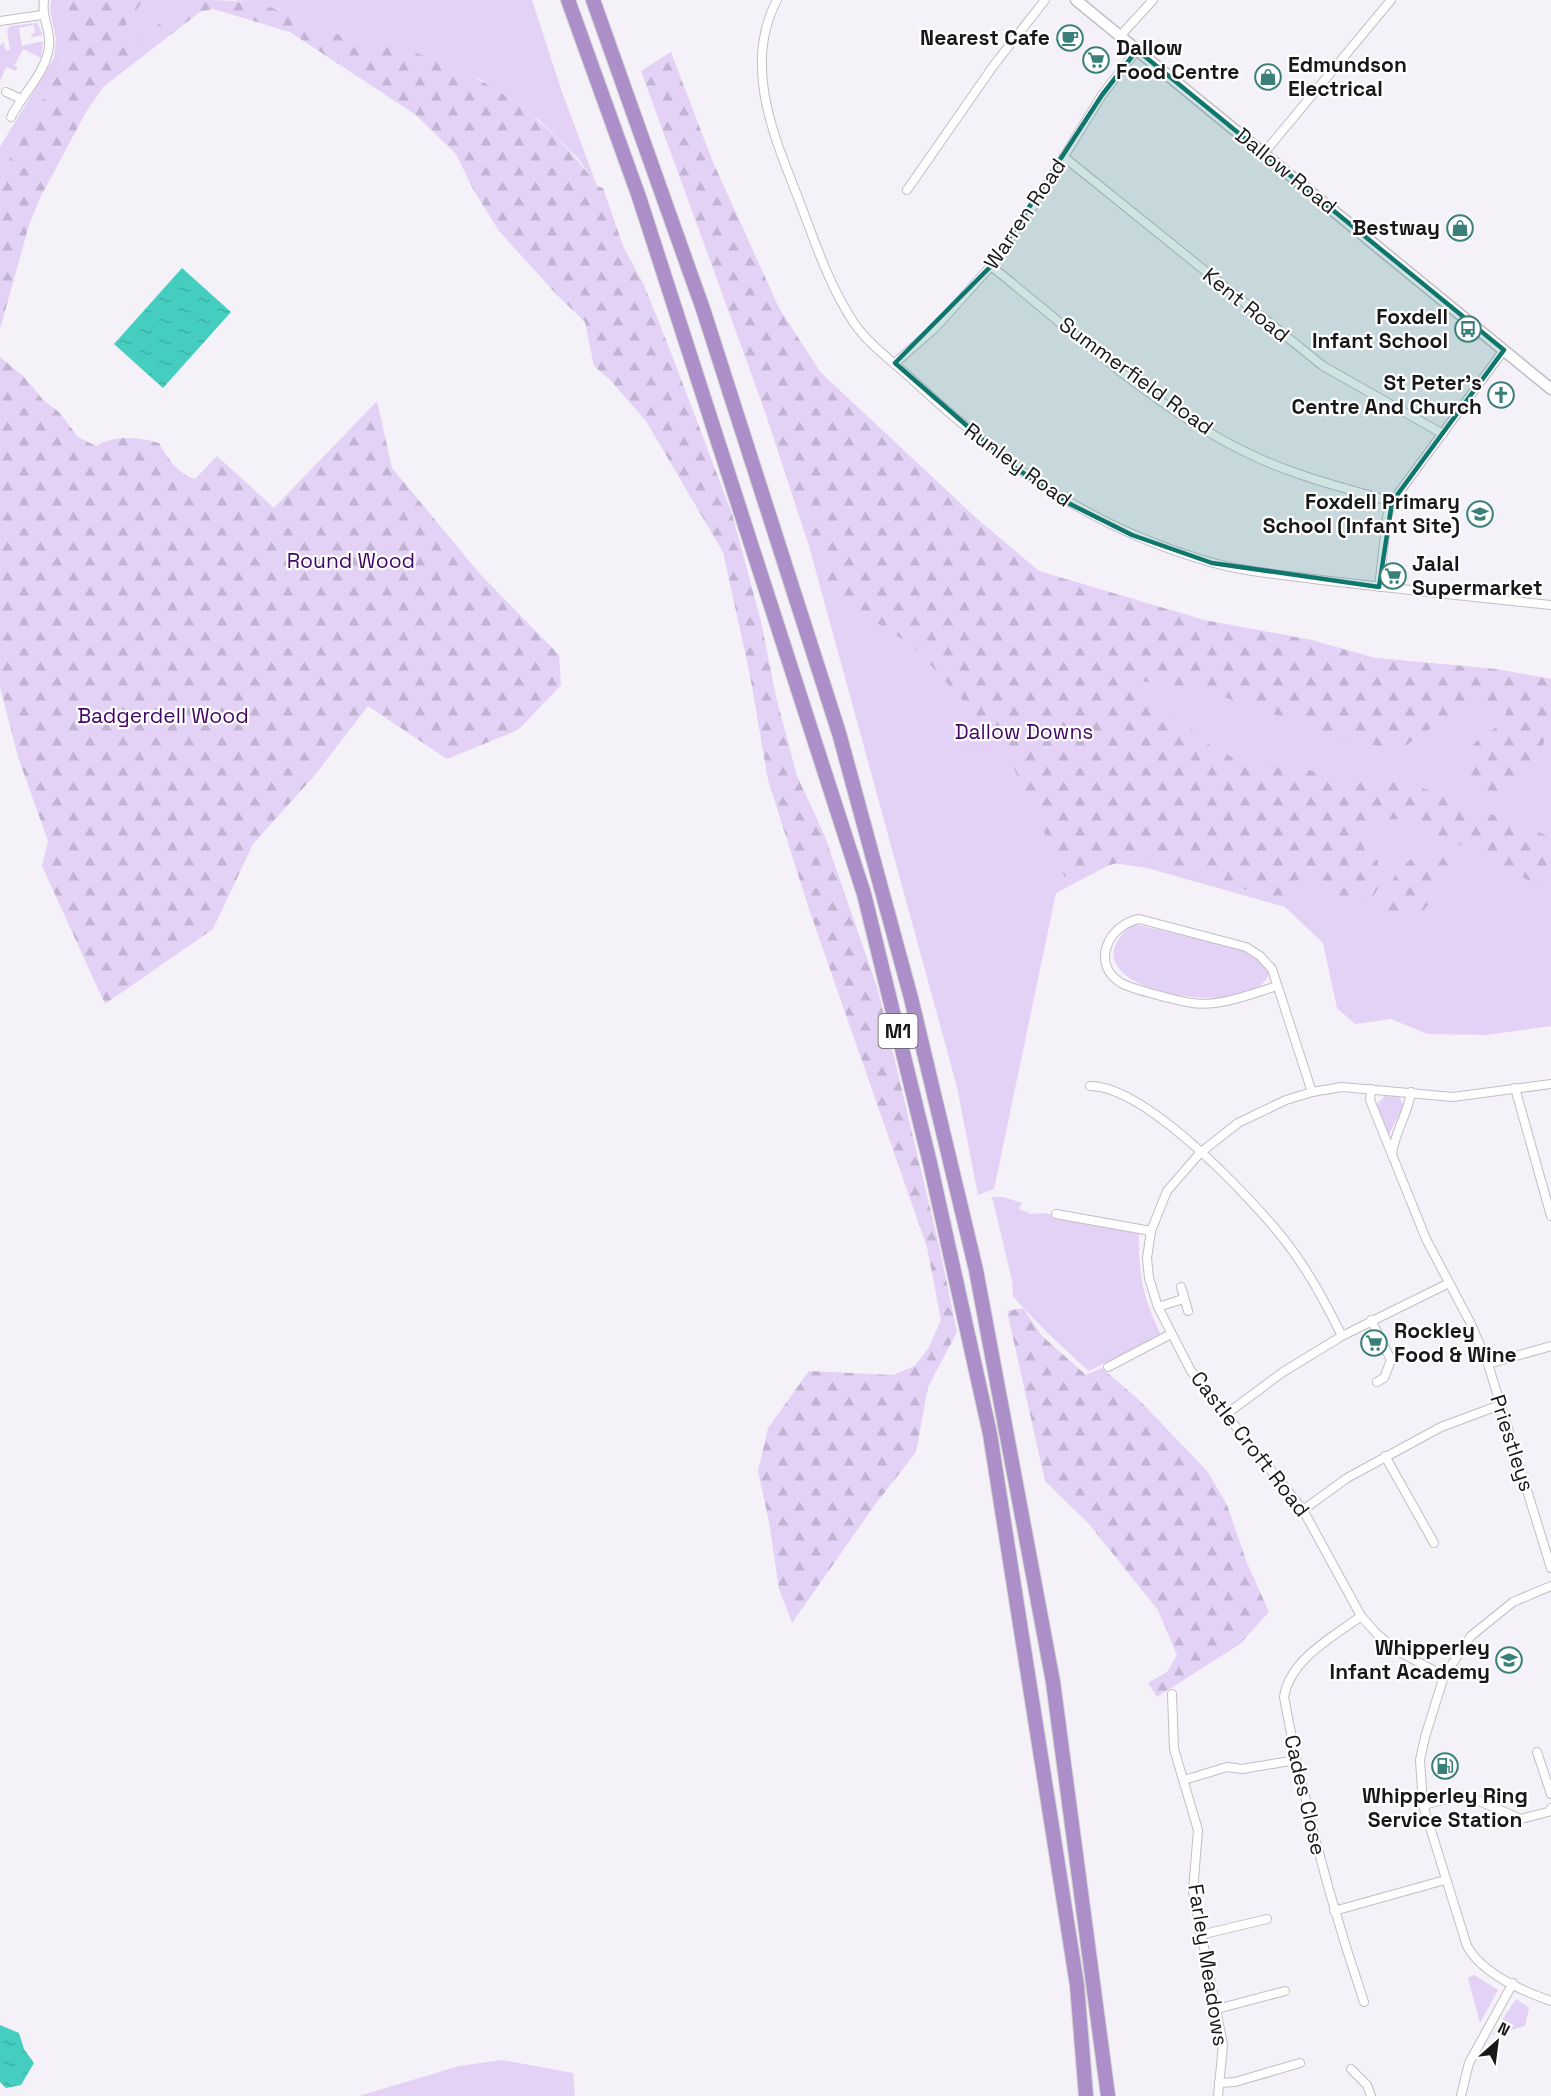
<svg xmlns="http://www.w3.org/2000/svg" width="1551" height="2096" viewBox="0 0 1551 2096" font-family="'Space Grotesk',sans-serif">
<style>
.green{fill:#e4d1f6}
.forest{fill:url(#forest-firs)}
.water{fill:url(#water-ripples)}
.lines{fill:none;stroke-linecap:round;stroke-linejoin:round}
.street-casing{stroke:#c1bec5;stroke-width:10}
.secondary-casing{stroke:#c1bec5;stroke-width:13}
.highway-casing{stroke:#d1d1d1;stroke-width:16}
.street{stroke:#fff;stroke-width:8}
.secondary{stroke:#fff;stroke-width:10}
.highway{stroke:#ac8ec9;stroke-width:14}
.marked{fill:#0f766e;fill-opacity:0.2;stroke:#0f766e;stroke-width:4.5;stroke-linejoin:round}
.labels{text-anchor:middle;stroke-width:4.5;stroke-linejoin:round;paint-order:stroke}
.shield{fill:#fff;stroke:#5d5d5e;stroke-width:1.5}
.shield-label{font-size:20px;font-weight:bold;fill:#181719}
.poi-label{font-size:21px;font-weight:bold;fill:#181719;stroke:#fff;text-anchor:end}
.street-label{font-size:21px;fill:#181719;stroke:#fff}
.park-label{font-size:21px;fill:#430566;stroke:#fff}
</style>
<defs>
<pattern id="forest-firs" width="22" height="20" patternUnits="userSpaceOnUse" patternTransform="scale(1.5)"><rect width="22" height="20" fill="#e4d1f6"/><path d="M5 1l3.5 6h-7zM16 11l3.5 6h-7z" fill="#c3b3d2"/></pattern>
<pattern id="water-ripples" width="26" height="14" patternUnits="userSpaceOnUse" patternTransform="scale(1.5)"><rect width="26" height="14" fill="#45cec0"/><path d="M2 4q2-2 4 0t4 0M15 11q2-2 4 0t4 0" fill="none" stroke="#3cb0a4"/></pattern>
</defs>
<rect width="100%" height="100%" fill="#f4f1f8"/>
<!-- green -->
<g class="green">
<path d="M51 0H68L63 65 11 155 0 187V147L54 58 56 39 50 10Z"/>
<path d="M144 0H193L176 15 155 26 138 45 123 47 119 42 127 22Z"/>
<path d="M235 0H532L562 92 597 186 577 157 539 120 480 79 325 30 278 9Z"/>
<path d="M37 23 43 35 32 37 31 34 35 33 34 25 19 28 22 46 43 41 41 58 23 49 14 66 18 68 16 71 6 67 0 81V45L4 42 5 50H10L7 31 10 26Z"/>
<path d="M779 308 820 372 976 518 1039 571 1204 620 1311 640 1375 658 1495 669 1551 679V1026L1487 1035 1428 1034 1391 1019 1355 1024 1337 1008 1323 943 1285 907 1147 868 1113 863 1056 893 994 1189 978 1195 957 1087 809 546 748 360Z"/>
<path d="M1133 924 1236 947 1255 957 1269 973C1256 1024 1051 990 1133 924Z"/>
<path d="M1385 1096 1399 1097 1404 1106 1388 1136 1377 1104Z"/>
<path d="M992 1197H1004L1022 1203 1019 1209 1031 1214 1044 1213 1139 1233C1138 1274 1143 1298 1161 1335L1089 1371C1062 1347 1036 1323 1013 1296L1012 1280Z"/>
<path d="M1474 1975 1498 1990 1480 2023 1468 1978Z"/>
<path d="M1516 1999 1529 2008 1525 2026 1492 2035Z"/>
<path d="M502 2060 573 2073 575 2096H359L459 2066Z"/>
</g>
<!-- forest -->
<g class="forest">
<path d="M68 0H144L127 22 119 42 123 47 138 45 155 26 176 15 193 0C222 0 251 0 279 10 294 15 309 24 325 30 356 41 390 44 422 55 493 78 555 125 597 186L603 188 623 246 644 285 675 363 732 514 761 621 776 697 797 776 824 834 878 990 940 1250 957 1332 928 1387 916 1452 874 1506 792 1623 779 1589 769 1522 758 1471 768 1428 809 1371 893 1375 915 1366 929 1347 941 1320 927 1247 810 912 768 780 750 675 723 552 646 421 611 381 594 366 585 322 557 295 499 231 474 191 456 154 416 115 290 32 213 9 200 12 103 87 86 112 40 198 29 225 0 329V187L11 155 63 65Z"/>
<path d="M671 52 712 160 779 308 820 372 976 518 1038 571 1204 620 1311 640 1375 658 1495 669 1551 679V717L1534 777H1518L1500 805 1467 790C1466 747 1466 745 1504 723L1507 707 1481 703 1453 713 1398 751 1344 738 1203 690 1134 680 1211 746 1248 765 1270 759 1351 782H1407L1551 837V892L1453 841 1396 819 1354 822 1369 861 1378 860V888L1369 905 1327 894 1318 877 1305 871 1282 902 1150 857 1121 862 1065 877 1002 743 912 645 832 595 641 71Z"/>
<path d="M0 357 24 377 44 401 59 412 78 437 96 446C115 435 138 437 159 443 169 460 177 473 195 479L217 456 274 508 377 401 392 468 479 573 559 655 561 685 518 730 447 759 368 706 314 776 253 844 213 929 105 1004 42 866 48 841 18 757 0 687Z"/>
<path d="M1426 852 1451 860 1453 868 1438 893 1422 912 1407 914 1384 910C1391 878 1396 864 1426 852Z"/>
<path d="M1023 1308 1042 1336 1086 1375 1102 1368 1139 1400 1208 1472 1227 1505 1247 1563 1269 1612 1240 1644 1157 1697 1148 1683 1167 1672 1177 1655 1158 1610 1089 1524 1045 1481 1007 1311Z"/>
</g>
<!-- water -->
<g class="water">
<path d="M182 268 231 312 163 388 114 344Z"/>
<path d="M0 2025 19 2033 24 2049 34 2063 21 2085 6 2088 0 2082Z"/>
</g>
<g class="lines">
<!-- street casing -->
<g class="street-casing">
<g id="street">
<path d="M777 0C743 64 773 134 797 195 814 239 828 284 854 323 869 345 896 364 915 382 1009 468 1086 526 1210 562 1245 572 1285 575 1321 580 1398 589 1474 597 1551 605"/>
<path d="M0 21 42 15"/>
<path d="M1120 36 1153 0"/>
<path d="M6 92 21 99"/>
<path d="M11 117C22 95 47 71 49 46 51 28 41 19 44 0"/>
<path d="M1264 153 1391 0"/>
<path d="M1064 157 1323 366 1443 434"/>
<path d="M907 190 994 65 1045 0"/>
<path d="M991 266C1072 331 1160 413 1254 456 1298 477 1346 488 1392 502"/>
<path d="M895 363 935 328 991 266 1036 202 1102 95 1137 50"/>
<path d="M1379 587 1387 517 1392 502 1504 350"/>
<path d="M1277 986C1251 994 1220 1007 1192 1003 1178 1001 1132 989 1121 983 1090 964 1108 925 1139 919L1246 947 1260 956 1272 969 1310 1086 1312 1092"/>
<path d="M1090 1086C1146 1086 1248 1195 1283 1238 1307 1268 1325 1302 1342 1336"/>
<path d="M1515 1088 1551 1216"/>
<path d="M1371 1089 1370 1100 1426 1239 1471 1324 1488 1364 1551 1568"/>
<path d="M1392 1155C1394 1132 1408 1115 1411 1092"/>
<path d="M1056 1214 1151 1231"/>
<path d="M1181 1287 1188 1311"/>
<path d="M1158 1307 1183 1299"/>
<path d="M1371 1320 1391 1360 1384 1378 1377 1382"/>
<path d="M1488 1364 1551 1346"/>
<path d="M1108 1367 1171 1334"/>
<path d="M1225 1415 1283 1372 1342 1336 1449 1283"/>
<path d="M1385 1456 1434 1543"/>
<path d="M1303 1510 1347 1478 1441 1427 1500 1405"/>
<path d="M1551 1586 1513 1602 1471 1636 1444 1676 1425 1737 1420 1760 1423 1805 1467 1946C1482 1973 1522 1991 1551 2001"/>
<path d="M1361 1616C1332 1638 1290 1659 1284 1697 1303 1801 1330 1902 1364 2002"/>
<path d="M1444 1676 1398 1651 1376 1633 1361 1616 1303 1510 1191 1371 1158 1307 1149 1278 1147 1258 1151 1231 1167 1191 1200 1153 1238 1123 1286 1100 1312 1092 1342 1087 1453 1097 1551 1084"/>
<path d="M1172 1694 1174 1749 1198 1830 1193 1891 1223 2045 1218 2096"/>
<path d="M1537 1752 1551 1794"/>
<path d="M1184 1780 1227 1767 1242 1769 1296 1760"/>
<path d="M1423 1805 1465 1795 1521 1819 1548 1812 1551 1808"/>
<path d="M1334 1911 1445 1880"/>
<path d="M1200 1935 1267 1919"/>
<path d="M1217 2009 1285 1991"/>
<path d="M1351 2069 1367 2085 1371 2096"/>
<path d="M1219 2083 1235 2082 1300 2063"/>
<path d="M1461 2096 1469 2063 1513 1983"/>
</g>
</g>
<!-- secondary casing -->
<g class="secondary-casing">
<path id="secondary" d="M1076 0 1551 389"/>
</g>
<!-- highway casing -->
<g class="highway-casing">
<g id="highway">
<path d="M568 0 639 197 864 894 930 1163 990 1434 1077 1985 1086 2096"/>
<path d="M593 0 703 309 839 733 911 998 976 1270 1053 1682 1108 2096"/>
</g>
</g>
<!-- street -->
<use href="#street" class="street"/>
<!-- secondary -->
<use href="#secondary" class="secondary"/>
<!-- highway -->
<use href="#highway" class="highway"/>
</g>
<!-- marked area -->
<path class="marked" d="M1137 50 1504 350 1392 502 1379 587 1212 563 1132 535 1070 504 1014 467 895 363 991 266 1102 95Z"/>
<!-- icons -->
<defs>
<g id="cafe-ring" transform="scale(1.35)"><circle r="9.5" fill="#fff" stroke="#3a8078" stroke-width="1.5"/><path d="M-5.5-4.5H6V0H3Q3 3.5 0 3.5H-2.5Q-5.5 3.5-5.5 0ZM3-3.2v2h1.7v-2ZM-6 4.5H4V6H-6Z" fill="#3a8078"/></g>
<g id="supermarket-ring" transform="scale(1.35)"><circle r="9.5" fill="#fff" stroke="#3a8078" stroke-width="1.5"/><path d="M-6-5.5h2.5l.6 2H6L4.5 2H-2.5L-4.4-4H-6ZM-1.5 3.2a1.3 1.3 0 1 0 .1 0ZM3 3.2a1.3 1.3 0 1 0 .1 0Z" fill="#3a8078"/></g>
<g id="shop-ring" transform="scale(1.35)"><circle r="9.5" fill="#fff" stroke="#3a8078" stroke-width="1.5"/><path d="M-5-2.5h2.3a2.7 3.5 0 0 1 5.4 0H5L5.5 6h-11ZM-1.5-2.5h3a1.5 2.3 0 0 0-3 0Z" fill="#3a8078"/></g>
<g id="bus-ring" transform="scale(1.35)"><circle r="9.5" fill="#fff" stroke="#3a8078" stroke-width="1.5"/><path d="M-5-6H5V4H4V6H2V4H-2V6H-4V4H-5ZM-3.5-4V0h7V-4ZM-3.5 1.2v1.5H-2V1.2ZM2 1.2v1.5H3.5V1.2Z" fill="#3a8078"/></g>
<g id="church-ring" transform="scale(1.35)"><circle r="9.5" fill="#fff" stroke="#3a8078" stroke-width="1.5"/><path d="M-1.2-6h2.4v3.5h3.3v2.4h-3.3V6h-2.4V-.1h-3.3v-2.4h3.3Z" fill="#3a8078"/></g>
<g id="school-ring" transform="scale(1.35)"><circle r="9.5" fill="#fff" stroke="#3a8078" stroke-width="1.5"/><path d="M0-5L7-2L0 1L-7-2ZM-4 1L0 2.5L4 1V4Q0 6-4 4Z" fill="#3a8078"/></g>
<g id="fuel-ring" transform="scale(1.35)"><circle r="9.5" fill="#fff" stroke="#3a8078" stroke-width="1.5"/><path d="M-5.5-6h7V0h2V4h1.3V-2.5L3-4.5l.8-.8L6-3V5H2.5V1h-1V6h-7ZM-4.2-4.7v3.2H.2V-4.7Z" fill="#3a8078"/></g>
</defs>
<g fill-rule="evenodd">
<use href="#cafe-ring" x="1070" y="38"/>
<use href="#supermarket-ring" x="1096" y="60"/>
<use href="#shop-ring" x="1268" y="77"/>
<use href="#shop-ring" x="1460" y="228"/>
<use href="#bus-ring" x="1468" y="329"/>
<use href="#church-ring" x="1501" y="395"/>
<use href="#school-ring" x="1480" y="514"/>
<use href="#supermarket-ring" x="1393" y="576"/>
<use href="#supermarket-ring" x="1374" y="1343"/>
<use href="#school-ring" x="1509" y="1660"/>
<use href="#fuel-ring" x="1445" y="1766"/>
</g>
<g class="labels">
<!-- shield labels -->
<rect class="shield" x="878.5" y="1014" width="39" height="34" rx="4.5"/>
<g class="shield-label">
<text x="898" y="1038">M1</text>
</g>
<!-- poi labels -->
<g class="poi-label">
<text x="1050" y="45">Nearest Cafe</text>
<text x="1116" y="55" text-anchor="start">Dallow<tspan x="1116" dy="24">Food Centre</tspan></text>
<text x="1288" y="72" text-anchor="start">Edmundson<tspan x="1288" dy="24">Electrical</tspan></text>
<text x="1440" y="235">Bestway</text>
<text x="1448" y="324">Foxdell<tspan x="1448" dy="24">Infant School</tspan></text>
<text x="1482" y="390">St Peter's<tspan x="1482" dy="24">Centre And Church</tspan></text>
<text x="1460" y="509">Foxdell Primary<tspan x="1460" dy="24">School (Infant Site)</tspan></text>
<text x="1412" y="571" text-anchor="start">Jalal<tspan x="1412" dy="24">Supermarket</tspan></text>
<text x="1394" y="1338" text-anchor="start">Rockley<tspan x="1394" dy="24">Food &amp; Wine</tspan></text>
<text x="1490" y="1655">Whipperley<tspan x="1490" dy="24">Infant Academy</tspan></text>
<text x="1445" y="1803" text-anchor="middle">Whipperley Ring<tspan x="1445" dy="24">Service Station</tspan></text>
</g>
<!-- street labels -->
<g class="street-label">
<text transform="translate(1286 171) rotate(39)" y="7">Dallow Road</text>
<text transform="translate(1025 214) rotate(-56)" y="7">Warren Road</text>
<text transform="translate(1246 305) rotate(39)" y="7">Kent Road</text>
<text transform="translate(1136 376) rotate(36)" y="7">Summerfield Road</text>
<text transform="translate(1018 465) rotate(36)" y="7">Runley Road</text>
<text transform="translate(1512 1443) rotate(72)" y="7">Priestleys</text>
<text transform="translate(1250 1444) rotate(52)" y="7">Castle Croft Road</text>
<text transform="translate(1305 1795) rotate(77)" y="7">Cades Close</text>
<text transform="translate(1208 1965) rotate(81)" y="7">Farley Meadows</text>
</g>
<!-- park labels -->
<g class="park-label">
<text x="351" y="568">Round Wood</text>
<text x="163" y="723">Badgerdell Wood</text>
<text x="1024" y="739">Dallow Downs</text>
</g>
</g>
<!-- north arrow -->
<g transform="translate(1497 2042) rotate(28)" stroke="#ffffff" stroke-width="4.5" paint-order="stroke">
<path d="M0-4.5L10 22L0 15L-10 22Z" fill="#181719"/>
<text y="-9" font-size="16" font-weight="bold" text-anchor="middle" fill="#181719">N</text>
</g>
</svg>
